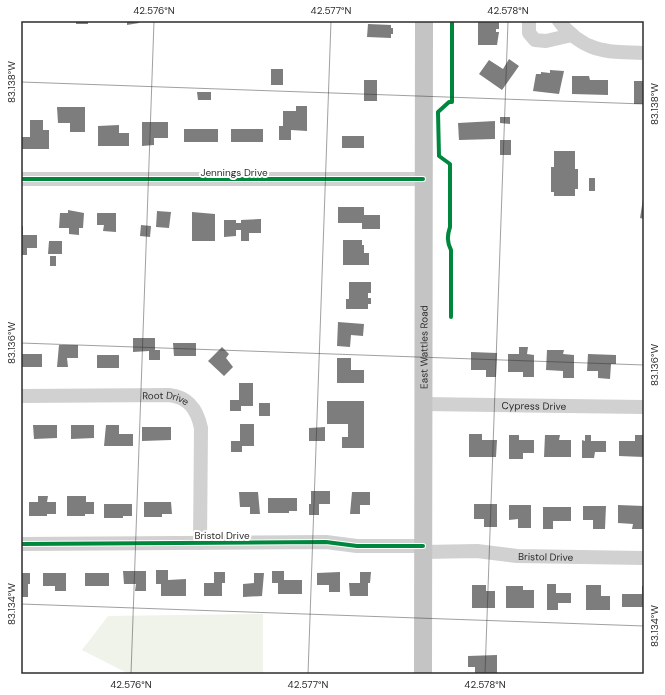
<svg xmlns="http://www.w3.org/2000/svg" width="665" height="695" viewBox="0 0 665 695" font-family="'DM Sans',sans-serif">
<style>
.green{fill:#eff3ea}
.building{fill:#7d7d7d}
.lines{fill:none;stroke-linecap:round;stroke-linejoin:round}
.minor{stroke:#d1d1d1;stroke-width:14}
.major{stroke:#c4c4c4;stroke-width:18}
.cycleway-casing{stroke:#fff;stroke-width:6}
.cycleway{stroke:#00873e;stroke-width:4}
.ticks{fill:none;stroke:#2c2c2c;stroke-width:1;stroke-opacity:0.45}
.labels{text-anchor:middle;stroke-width:4;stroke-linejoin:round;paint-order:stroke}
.street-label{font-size:10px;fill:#2c2c2c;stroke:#fff}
.neatline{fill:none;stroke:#2c2c2c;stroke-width:1.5}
.ticks-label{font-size:10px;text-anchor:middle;fill:#2c2c2c}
</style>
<rect width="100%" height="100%" fill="#fff"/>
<!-- green -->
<path class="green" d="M263 614V674H129L82 650 108 616Z"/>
<!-- building -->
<g class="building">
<rect x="76" y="21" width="12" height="3"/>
<path d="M127 21H139V23L127 25Z"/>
<path d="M478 21H499V29H496V32H499L497 45H478Z"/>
<path d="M368 24 391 25V28H393V34H391V38L367 37Z"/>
<path d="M509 59 519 66 502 90 479 74 489 60 503 69Z"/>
<rect x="271" y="69" width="12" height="16"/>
<path d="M550 70 564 71 559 94 533 91 536 74H541V72L550 73Z"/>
<path d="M572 76H589L590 80H608V95L572 94Z"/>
<rect x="364" y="80" width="13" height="21"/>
<rect x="634" y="81" width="10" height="23"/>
<path d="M197 92H211V100H198Z"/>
<path d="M296 106H307V131L291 130V140H279V126H283V111H296Z"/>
<path d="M57 107H85V132H70V123H58Z"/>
<path d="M500 117H510V124L500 123Z"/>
<path d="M30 120H43V130H49V149H21V137H30Z"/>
<path d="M495 121V139L459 140 458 123Z"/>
<path d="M142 122H168V138H154V145L142 146Z"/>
<path d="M119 125V133H129V146H98V126Z"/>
<rect x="184" y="129" width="34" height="13"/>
<rect x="231" y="129" width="32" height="13"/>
<rect x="342" y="136" width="22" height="12"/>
<rect x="500" y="140" width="11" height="15"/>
<path d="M554 151H575V169H578V189H575V196H554V192H551V167H554Z"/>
<rect x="589" y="178" width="6" height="13"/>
<path d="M643 199H644V219L640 218Z"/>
<path d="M338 207H364V215H380V229H362V223H338Z"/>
<path d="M68 210 84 213 83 228H79V235L69 234V228H59L60 213H68Z"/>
<path d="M157 211 171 212 169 228 156 227Z"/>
<path d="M192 212 215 214V241H192Z"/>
<path d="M97 213H116V232L103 231 104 225H97Z"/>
<path d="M261 219V233H249V241H241V230H236V236L224 237V220H236V223H241V220Z"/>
<path d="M141 225 151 226 150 237 140 236Z"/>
<path d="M21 226H23V235H37V248H27V255H21Z"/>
<path d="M343 240H362V245H364V253H369V265H343Z"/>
<path d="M49 241H62V254H48Z"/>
<rect x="50" y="256" width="6" height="10"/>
<path d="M349 282H371V293H368V298H371V304H368V309H346V299H349Z"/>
<path d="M338 322 364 324 363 336 351 335 350 347 337 346Z"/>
<path d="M133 338H155V350H160V360H149V351L133 352Z"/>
<path d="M173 343H196V356H174Z"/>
<path d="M59 345H78V358H67L68 367H57Z"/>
<path d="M222 347 229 354 226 358 233 367 224 376 208 361Z"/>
<path d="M519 347H528L527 354 534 355V377H523V372H508V354H519Z"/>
<path d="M547 350H564L563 354 574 355V378H563V371L546 370Z"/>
<path d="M471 352 497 353 496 377H486V370H471Z"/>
<rect x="21" y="354" width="21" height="13"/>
<path d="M588 354 616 355V364H611L610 379 598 378V371H587Z"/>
<rect x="97" y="355" width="22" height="13"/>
<path d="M337 358H351V370H364V383H337Z"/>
<path d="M239 383H253V406H241V411H230V400H239Z"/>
<path d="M327 401H364V448H342V437H348V424H327Z"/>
<rect x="259" y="403" width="11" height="13"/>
<path d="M240 424H254V446H242V452H231V441H240Z"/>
<path d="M33 425H57V438L34 439Z"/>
<path d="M71 425H94V438L71 439Z"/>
<path d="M106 425H119V434H133V446H104Z"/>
<path d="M142 427H171V440L142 441Z"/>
<path d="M325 427V441H309V428Z"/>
<path d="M469 434H482V440H497L496 457H469Z"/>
<path d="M509 435H519V440H534V453H523V459H509Z"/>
<path d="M545 435H560L559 440H571V457H544Z"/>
<path d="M585 435H591V441H606V452H595L594 458H582V440L585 441Z"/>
<path d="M635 435H644V457L619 456V441H635Z"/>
<path d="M311 491H330V504H319V515H309V504H311Z"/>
<path d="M239 492H258L260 514H250V507H240Z"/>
<path d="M352 492H370V505H360V514H350Z"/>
<path d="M38 496H48L47 502H56V514H47V516H29V502H38Z"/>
<path d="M67 496H86V502H94V514H85V516H67Z"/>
<path d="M268 498H297V511H289V513H268Z"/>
<path d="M144 502H171L172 514H162V517H144Z"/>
<path d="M104 504H132V516H123V518H104Z"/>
<path d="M474 504H497V527H484V519H474Z"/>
<path d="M509 505H531V528H518V519L509 520Z"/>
<path d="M618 505 644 506V529H632L633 524 618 523Z"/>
<path d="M583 506H606L605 529H593V520H583Z"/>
<path d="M543 507H571V521H553V529H543Z"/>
<path d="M156 570H168V580L186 579V596H161V584H156Z"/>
<path d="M123 571H146V591H135L136 584H124Z"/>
<path d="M272 571H284V580H302V594H278V583H272Z"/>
<path d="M214 572H225V583H222V596H204V583H214Z"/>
<path d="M340 572V592H329V585H317V573Z"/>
<path d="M360 572H371L370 583H368V596H350L349 583H360Z"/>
<path d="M21 573H30V584H28V597H21Z"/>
<path d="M43 573H66V591H55V586H43Z"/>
<rect x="85" y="573" width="24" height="13"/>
<path d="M254 573H264L262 596 243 597V584L254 583Z"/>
<path d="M547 584H556V593H571V603H558V610H547Z"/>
<path d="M472 585H486V591H495V608H472Z"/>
<path d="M586 585H601V596H610V610H586Z"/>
<path d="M506 586H523V590H534V608H506Z"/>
<path d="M642 586H644V607H622V594H642Z"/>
<path d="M497 655V674H475V667H468V656Z"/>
</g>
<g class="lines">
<!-- minor -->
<g class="minor">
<path d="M529 21V33L535 40 546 41 572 35"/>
<path d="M559 21C584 53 607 52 644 53"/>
<path d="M21 179H423"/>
<path id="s1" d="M21 396 169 395C188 397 197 409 201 428L200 543"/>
<path id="s2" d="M423 404 644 407"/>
<path d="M21 544 326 542 357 546H423"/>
<path id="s3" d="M423 552 477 551 517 556 644 558"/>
</g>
<!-- major -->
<path class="major" id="s4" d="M423 674 424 21"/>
<!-- cycleway casing -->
<g class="cycleway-casing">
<g id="cycleway">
<path d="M21 179H423"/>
<path d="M451 317V250C447 242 447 236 450 227V164L439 156 438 112 449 102H452V21"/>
<path d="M21 544 326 542 357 546H423"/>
</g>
</g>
<!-- cycleway -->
<use href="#cycleway" class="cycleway"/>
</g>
<!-- ticks -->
<path class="ticks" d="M21 82 644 104M21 343 644 365M21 604 644 626M131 674 154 21M308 674 331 21M485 674 508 21"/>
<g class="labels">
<!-- street labels -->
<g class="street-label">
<text x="234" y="176">Jennings Drive</text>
<text dy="4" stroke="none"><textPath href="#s4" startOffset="327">East Wattles Road</textPath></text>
<text dy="4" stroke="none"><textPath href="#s1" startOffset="145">Root Drive</textPath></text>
<text dy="4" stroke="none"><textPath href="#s2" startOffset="111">Cypress Drive</textPath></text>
<text x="222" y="539">Bristol Drive</text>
<text dy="4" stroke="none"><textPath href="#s3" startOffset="123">Bristol Drive</textPath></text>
</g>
</g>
<!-- border -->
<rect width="665" height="695" fill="none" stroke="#ffffff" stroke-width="44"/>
<rect x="22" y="22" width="621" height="651" class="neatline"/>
<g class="ticks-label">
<text x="154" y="14">42.576°N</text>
<text x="331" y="14">42.577°N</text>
<text x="508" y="14">42.578°N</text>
<text transform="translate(11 82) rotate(-90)" y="4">83.138°W</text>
<text transform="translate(654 104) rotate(-90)" y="4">83.138°W</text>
<text transform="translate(11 343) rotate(-90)" y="4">83.136°W</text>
<text transform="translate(654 365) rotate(-90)" y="4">83.136°W</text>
<text transform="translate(11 604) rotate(-90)" y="4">83.134°W</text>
<text transform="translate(654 626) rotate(-90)" y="4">83.134°W</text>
<text x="131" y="688">42.576°N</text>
<text x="308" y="688">42.577°N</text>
<text x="485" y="688">42.578°N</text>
</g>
</svg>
